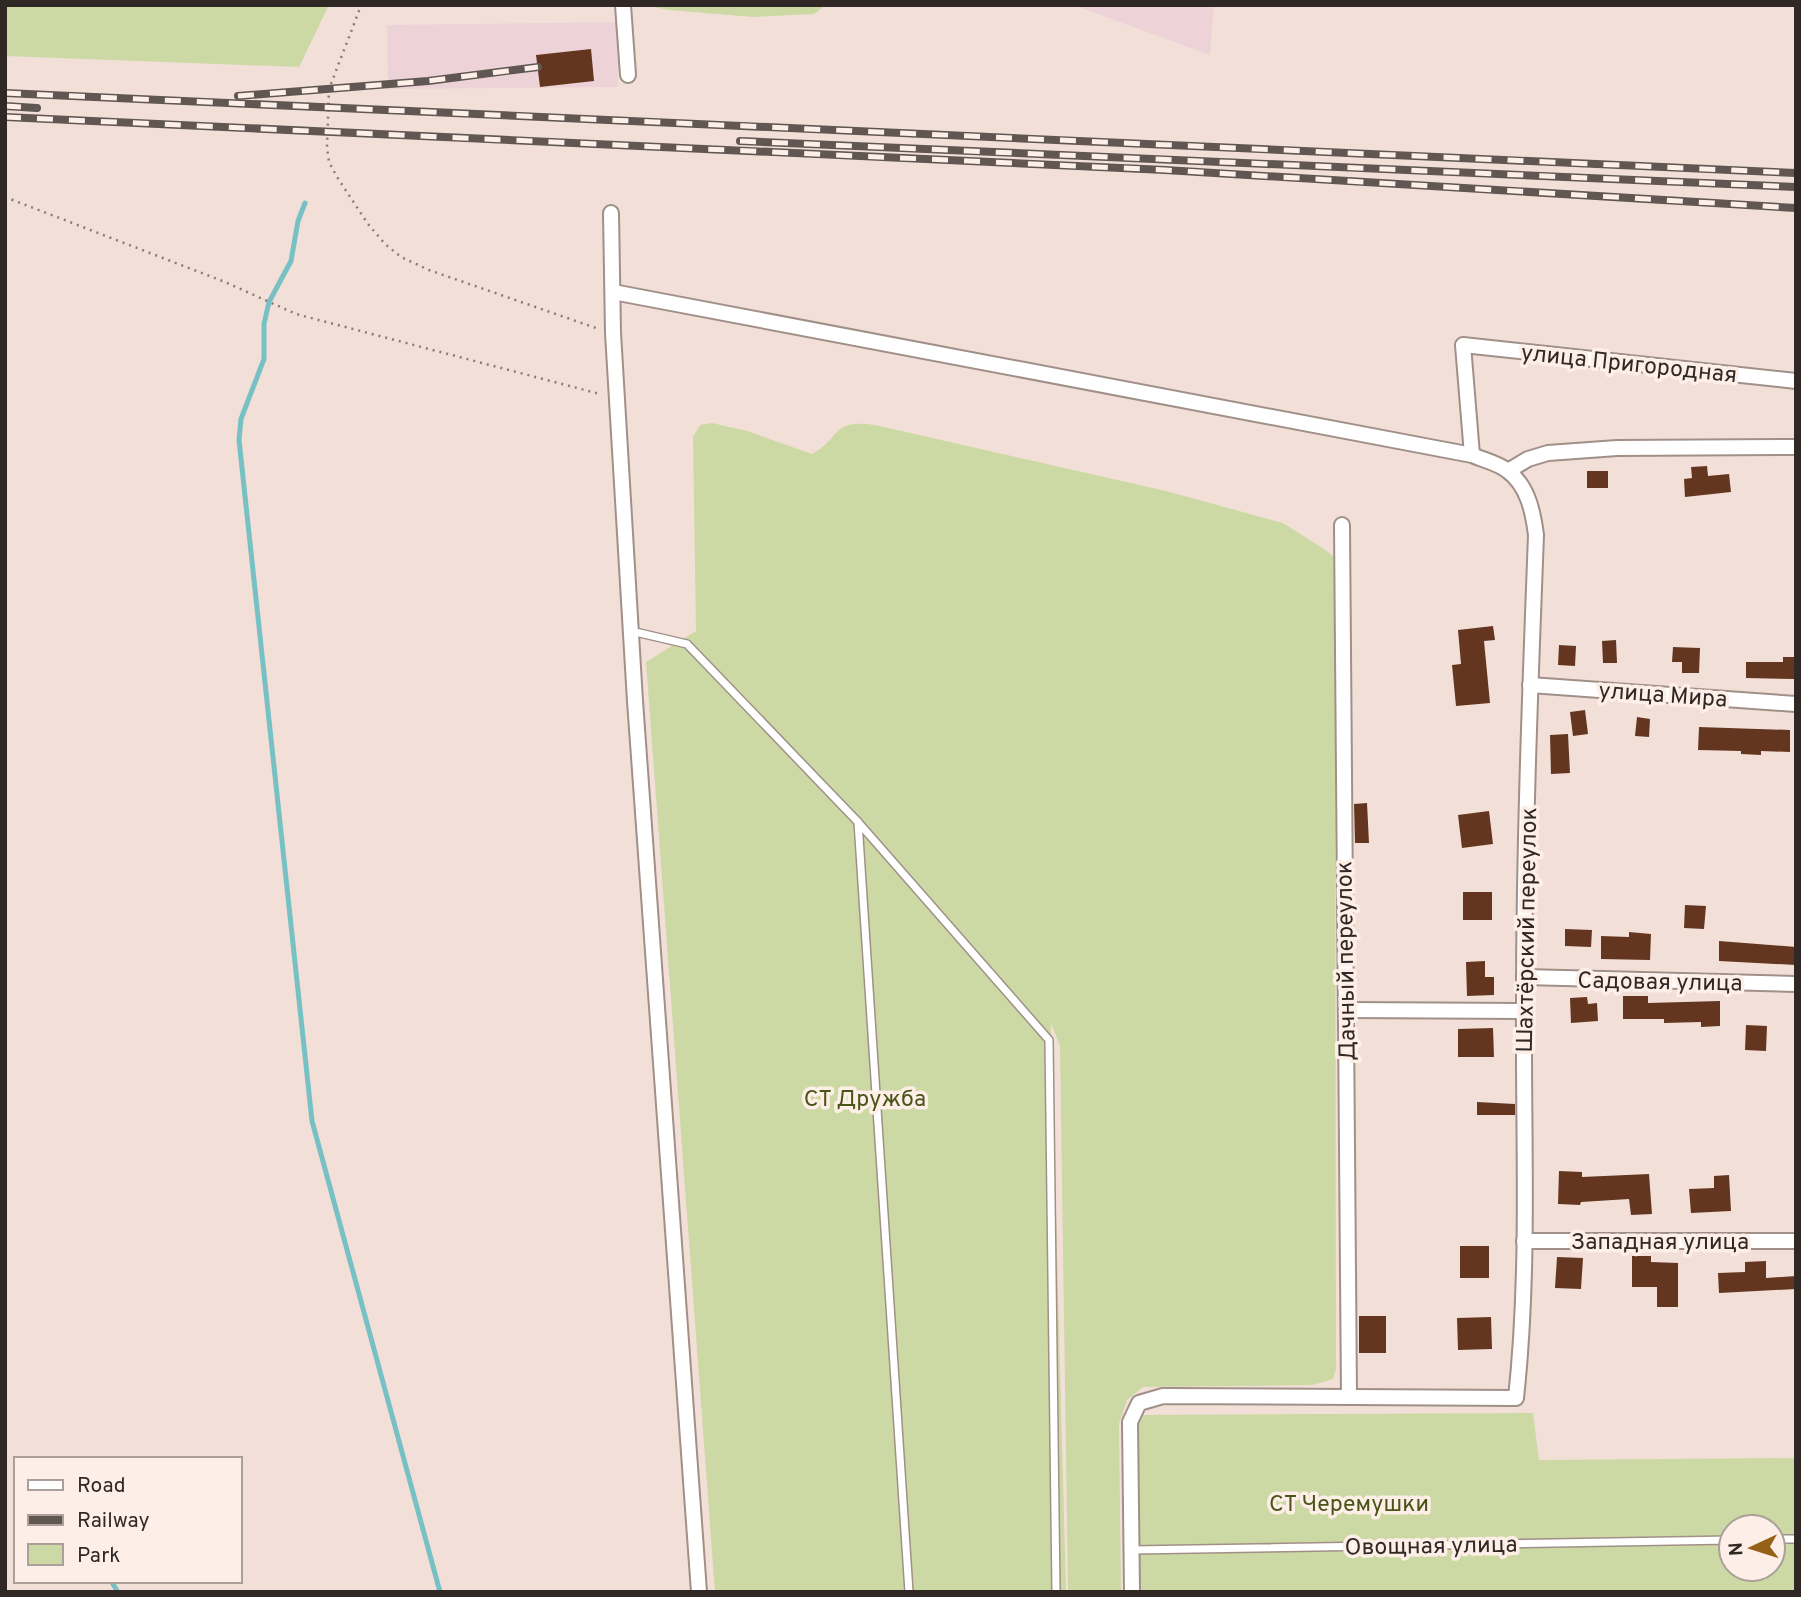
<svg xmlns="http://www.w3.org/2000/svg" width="1801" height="1597" viewBox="0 0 1801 1597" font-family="Overpass,sans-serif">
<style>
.industrial{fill:#edd3d8}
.green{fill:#cdd9a4;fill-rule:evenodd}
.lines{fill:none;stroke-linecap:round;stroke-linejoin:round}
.stream{stroke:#77c1c5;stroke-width:5}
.building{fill:#643620}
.service-casing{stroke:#a09088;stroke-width:10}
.minor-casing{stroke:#a09088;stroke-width:18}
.path{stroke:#877b76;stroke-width:2.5;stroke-dasharray:2 5;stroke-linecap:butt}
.service{stroke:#fff;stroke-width:7}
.minor{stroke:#fff;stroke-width:14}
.rail-casing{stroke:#605752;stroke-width:8}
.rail{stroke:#fdeee7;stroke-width:5;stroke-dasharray:16;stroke-linecap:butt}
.labels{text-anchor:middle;stroke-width:7;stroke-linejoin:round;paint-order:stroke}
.street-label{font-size:23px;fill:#2f2825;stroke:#fdeee7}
.park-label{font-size:23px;fill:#495417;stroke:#fdeee7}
</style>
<rect width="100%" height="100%" fill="#f2e0d8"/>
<!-- industrial -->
<g class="industrial">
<path d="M1073 5H1214L1210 55Z"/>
<path d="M617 22 618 87 388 89 387 25Z"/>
</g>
<!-- green -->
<g class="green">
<path d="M5 5H329L299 67 5 56Z"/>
<path d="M644 5H826L814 14 753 17 669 10Z"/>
<path d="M712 423 747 431 812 454C842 438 830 419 875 425L1166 491 1283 523 1321 547 1333 556 1335 565 1336 1369 1333 1379 1313 1385 1143 1387 1127 1400 1119 1424 1121 1592H1068L1060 1046 1051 1023 1066 1592H715L646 662 696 631 693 437 700 425Z"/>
<path d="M1533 1413 1539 1460 1796 1458V1592H1136L1134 1415ZM1731 1527H1773V1569H1731Z"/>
</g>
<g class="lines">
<!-- stream -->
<g class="stream">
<path d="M305 203 298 221 291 261 269 302 264 324V359L241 419 239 440 312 1121 440 1592"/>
<path d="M111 1581 118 1592"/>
</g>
</g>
<!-- building -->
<g class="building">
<path d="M591 49 594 81 540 87 536 55Z"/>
<path d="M1707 466 1708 476 1729 474 1731 492 1685 497 1684 479 1692 478 1691 467Z"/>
<rect x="1587" y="471" width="21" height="17"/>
<path d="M1493 626 1495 640 1484 641 1490 703 1456 706 1452 665 1461 664 1458 630Z"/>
<path d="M1616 640 1617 663H1603L1602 641Z"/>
<path d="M1559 645 1576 646 1575 666 1558 665Z"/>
<path d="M1673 647 1700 648 1699 673H1682V662H1672Z"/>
<path d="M1783 657H1796V679L1746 678V662H1783Z"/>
<path d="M1585 710 1588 734 1573 736 1570 712Z"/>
<path d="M1637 717 1650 719 1649 737 1635 736Z"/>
<path d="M1699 727 1790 730V752L1761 751V755L1741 754V751L1698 750Z"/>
<path d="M1568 734 1570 773 1551 774 1550 735Z"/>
<path d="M1367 803 1369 843H1355L1354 804Z"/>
<path d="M1489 811 1493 844 1462 848 1458 815Z"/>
<rect x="1463" y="892" width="29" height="28"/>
<path d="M1685 905 1706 906 1704 929 1684 928Z"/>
<path d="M1565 929 1592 930 1591 947 1565 946Z"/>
<path d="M1629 932 1651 934 1650 960 1601 959V936L1629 937Z"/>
<path d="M1719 941 1796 947V965L1719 961Z"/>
<path d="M1485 961V977H1494V995L1467 996 1466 962Z"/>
<path d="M1623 996H1648V1003L1720 1001V1026L1701 1027V1022L1664 1023V1019H1623Z"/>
<path d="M1587 997 1588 1004 1597 1003 1598 1021 1571 1023 1570 998Z"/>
<path d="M1746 1025 1767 1026 1766 1051 1745 1050Z"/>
<path d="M1493 1028 1494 1057H1458V1029Z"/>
<path d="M1477 1102 1515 1104V1115H1477Z"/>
<path d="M1559 1171 1582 1172V1177L1649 1174 1652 1214 1631 1215 1629 1199 1581 1202 1580 1205 1558 1204Z"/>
<path d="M1729 1175 1731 1211 1691 1213 1689 1189 1714 1188V1176Z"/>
<rect x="1460" y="1246" width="29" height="32"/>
<path d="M1632 1256H1651V1262L1678 1263V1307H1657V1287H1632Z"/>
<path d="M1557 1257 1583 1258 1581 1289 1555 1288Z"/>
<path d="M1766 1261V1278L1796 1276V1289L1719 1293 1718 1273 1745 1272V1262Z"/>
<rect x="1359" y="1316" width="27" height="37"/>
<path d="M1491 1317 1492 1349 1458 1350 1457 1318Z"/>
</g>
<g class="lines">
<!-- service casing -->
<g class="service-casing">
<g id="service">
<path d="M631 631 687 644 858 822 1049 1040 1056 1592"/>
<path d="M858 822 909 1592"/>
<path d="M1773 1539H1796"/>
<path d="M1132 1550 1731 1540"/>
</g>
</g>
<!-- minor casing -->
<g class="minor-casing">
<g id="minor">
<path d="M623 5 628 75"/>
<path d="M611 213 613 333 635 701 699 1592"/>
<path d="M613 292 1472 455C1483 460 1498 463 1508 471 1528 486 1533 512 1536 535 1530 692 1524 849 1524 1006 1523 1136 1530 1268 1516 1398L1163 1396 1139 1403 1130 1422 1132 1592"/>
<path d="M1472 455 1463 345 1796 381"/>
<path d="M1508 471 1528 459 1548 453 1617 448 1796 447"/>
<path d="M1342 525 1349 1397"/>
<path d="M1530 685 1796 704"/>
<path d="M1524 977 1796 984"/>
<path d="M1346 1010 1524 1011"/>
<path d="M1524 1241H1796"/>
</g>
</g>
<!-- path -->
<g class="path">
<path d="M364 5 359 11 329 89 327 147 329 162 337 177 368 224 385 244 401 257 429 270 596 328"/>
<path d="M5 197 225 282 296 314 600 394"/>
</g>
<!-- service -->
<use href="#service" class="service"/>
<!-- minor -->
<use href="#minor" class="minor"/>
<!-- rail casing -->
<g class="rail-casing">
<g id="rail">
<path d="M5 93 1796 173"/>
<path d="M238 96 428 81 538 67"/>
<path d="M5 106 37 108"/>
<path d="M5 117 1165 170 1796 208"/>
<path d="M740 141 1796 187"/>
</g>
</g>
<!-- rail -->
<use href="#rail" class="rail"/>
</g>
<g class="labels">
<!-- street labels -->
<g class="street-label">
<text transform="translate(1629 363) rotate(6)" y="8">улица Пригородная</text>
<text transform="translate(1663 694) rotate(4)" y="8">улица Мира</text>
<text transform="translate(1526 930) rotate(-89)" y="8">Шахтёрский переулок</text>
<text transform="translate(1345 961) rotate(-91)" y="8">Дачный переулок</text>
<text transform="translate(1660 981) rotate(1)" y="8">Садовая улица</text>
<text x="1660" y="1249">Западная улица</text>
<text transform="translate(1431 1545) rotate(-1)" y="8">Овощная улица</text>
</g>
<!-- park labels -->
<g class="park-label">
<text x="865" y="1106">СТ Дружба</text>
<text x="1349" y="1511">СТ Черемушки</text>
</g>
</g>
<!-- border -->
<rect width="1801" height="1597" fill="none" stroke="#2f2825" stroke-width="14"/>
<!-- legend -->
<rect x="14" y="1457" width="228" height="126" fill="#fdeee7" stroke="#ab9f99" stroke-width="2"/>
<rect x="28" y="1480" width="35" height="10" fill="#ffffff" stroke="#ab9f99" stroke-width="2"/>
<text x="77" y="1492" font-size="21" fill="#2f2825">Road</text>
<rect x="28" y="1515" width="35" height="10" fill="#605752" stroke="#ab9f99" stroke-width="2"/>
<text x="77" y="1527" font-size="21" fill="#2f2825">Railway</text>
<rect x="28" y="1544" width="35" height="21" fill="#cdd9a4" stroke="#ab9f99" stroke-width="2"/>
<text x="77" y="1562" font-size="21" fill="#2f2825">Park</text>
<!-- north arrow -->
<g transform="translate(1752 1548) rotate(266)"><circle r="33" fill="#fdeee7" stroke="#ab9f99" stroke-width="2"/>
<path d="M0-5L12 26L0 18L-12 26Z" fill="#956116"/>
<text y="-10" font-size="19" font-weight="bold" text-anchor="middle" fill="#2f2825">N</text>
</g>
</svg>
